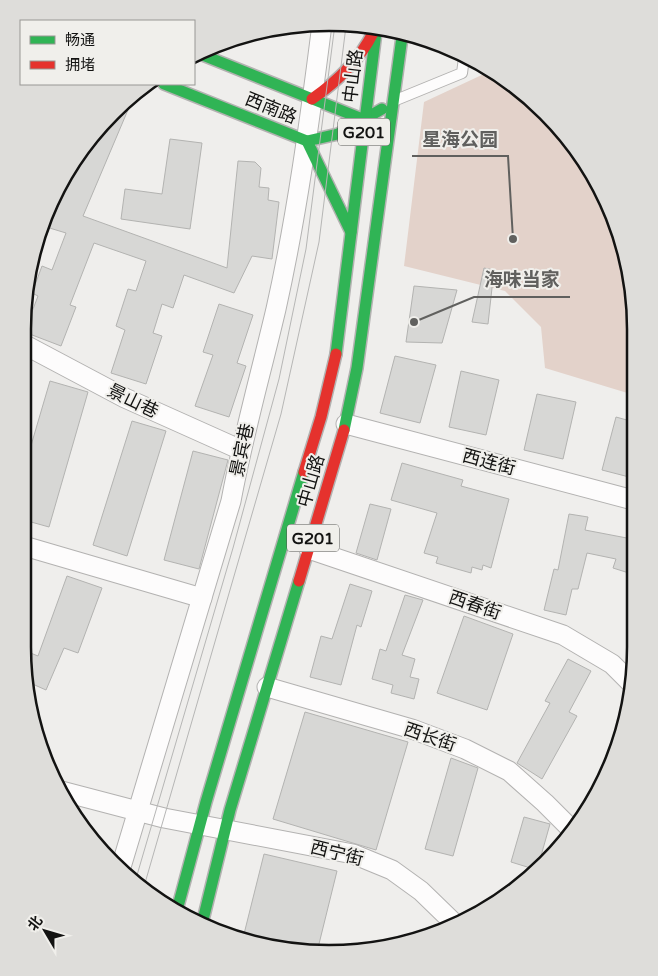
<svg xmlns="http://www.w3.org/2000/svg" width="658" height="976" viewBox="0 0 658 976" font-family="'Varela Round','Noto Sans SC',sans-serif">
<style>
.green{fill:#e3d2ca}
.building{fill:#d7d7d5;stroke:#b3b3b1}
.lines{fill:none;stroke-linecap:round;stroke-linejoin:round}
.lane-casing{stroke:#b3b2b1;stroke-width:12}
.street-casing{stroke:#b3b2b1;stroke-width:21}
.fast-casing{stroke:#b3b2b1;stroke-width:14}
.jam-casing{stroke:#b3b2b1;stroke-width:14}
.lane{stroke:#fdfcfc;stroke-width:10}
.street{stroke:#fdfcfc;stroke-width:19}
.fast{stroke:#30b455;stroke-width:11}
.jam{stroke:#e5322d;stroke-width:11}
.tram{stroke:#b6b6b5;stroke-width:1}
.labels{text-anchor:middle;stroke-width:4;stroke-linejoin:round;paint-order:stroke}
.shield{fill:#f0efeb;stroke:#555553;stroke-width:1}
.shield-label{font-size:16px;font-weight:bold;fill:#131312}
.street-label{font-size:18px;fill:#131312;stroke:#f0efeb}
.rim{fill:none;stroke:#131312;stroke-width:2.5}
.leader{fill:none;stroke:#60605e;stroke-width:2}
.callout-dot{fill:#60605e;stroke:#f0efeb;stroke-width:2}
.callout-label{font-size:19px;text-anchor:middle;font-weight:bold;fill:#60605e;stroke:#f0efeb;stroke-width:4;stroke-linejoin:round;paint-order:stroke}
</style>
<rect width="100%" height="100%" fill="#efeeec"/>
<!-- green -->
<path class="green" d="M486 73 546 112 612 211 635 329 634 395 545 368 541 327 505 291 404 266 424 102Z"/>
<!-- building -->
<g class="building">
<path d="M133 98 83 216 227 268 238 161 255 162 261 168 259 187 269 188 268 200 279 202 272 259 252 256 234 293 184 275 173 308 162 304 153 333 162 336 146 384 111 373 125 330 116 326 128 289 136 291 146 261 94 243 70 305 76 307 61 346 27 333V325L38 296 32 293 42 266 52 270 66 233 43 226 50 205 58 207 77 161 112 112Z"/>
<path d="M170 139 202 143 190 229 121 219 125 189 162 194Z"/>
<path d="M484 268 494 270 488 324 472 322Z"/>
<path d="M414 286 457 290 442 343 406 342Z"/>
<path d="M219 304 253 315 237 363 246 366 229 417 195 406 213 355 203 352Z"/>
<path d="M395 356 436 365 420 423 380 413Z"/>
<path d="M461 371 499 380 486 435 449 427Z"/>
<path d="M50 381 88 392 49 527 24 520 25 466Z"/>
<path d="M537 394 576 402 563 459 524 450Z"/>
<path d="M616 417 634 422 633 478 602 470Z"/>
<path d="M132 421 166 431 127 556 93 545Z"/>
<path d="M193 451 228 460 199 569 164 560Z"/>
<path d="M402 463 463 480 461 486 509 499 491 568 483 565 482 570 472 567 471 573 436 563 438 557 424 553 437 513 391 500Z"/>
<path d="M370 504 391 509 377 560 356 553Z"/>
<path d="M569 514 588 517 585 530 632 539V574L613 568 616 559 587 553 578 589H572L566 615 544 610 554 569 558 570Z"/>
<path d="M67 576 102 588 78 653 64 648 46 690 28 682 23 650 38 656Z"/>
<path d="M350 584 372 591 361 627 357 625 341 685 310 677 321 636 332 639Z"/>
<path d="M405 595 423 600 402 655 415 659 410 677 419 679 414 699 391 693 393 685 372 679 380 649 386 651Z"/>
<path d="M464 616 513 634 487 710 437 693Z"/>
<path d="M568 659 591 671 569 712 577 716 542 779 517 763 550 703 545 701Z"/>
<path d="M305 712 408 742 376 850 273 819Z"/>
<path d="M451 758 478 768 453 856 425 849Z"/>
<path d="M524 817 550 824 537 870 511 862Z"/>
<path d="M264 854 337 871 317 952 309 953 243 938Z"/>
</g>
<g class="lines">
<!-- lane casing -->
<g class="lane-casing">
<path id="lane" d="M396 100 462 73 464 58"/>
</g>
<!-- street casing -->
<g class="street-casing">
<g id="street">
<path d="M27 346 125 398 241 450"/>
<path d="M346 424 633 500"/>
<path d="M24 546 202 598"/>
<path d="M309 549 563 635 612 664 630 682"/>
<path d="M267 687 412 729 465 749 509 771 545 803 571 829"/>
<path d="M61 791 164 818 353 854 392 870 421 891 454 923"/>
<path d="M121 867 231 501C243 436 261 373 276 309 297 215 310 119 322 24"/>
</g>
</g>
<!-- fast casing -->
<g class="fast-casing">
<g id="fast">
<path d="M200 54 365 120 376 128"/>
<path d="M164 84 307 141 338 134 382 109"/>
<path d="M307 141 351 232"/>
<path d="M336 354 376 32"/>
<path d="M344 430 357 368 402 37"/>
<path d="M177 910 206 802 304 472"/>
<path d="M202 924 230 810 299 581"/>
</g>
</g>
<!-- jam casing -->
<g class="jam-casing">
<g id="jam">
<path d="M312 99C338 81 359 61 373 33"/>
<path d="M304 472 321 417 336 354"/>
<path d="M299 581 344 430"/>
</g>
</g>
<!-- lane -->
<use href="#lane" class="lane"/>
<!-- street -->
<use href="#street" class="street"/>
<!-- fast -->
<use href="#fast" class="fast"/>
<!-- jam -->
<use href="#jam" class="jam"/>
<!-- tram -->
<g class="tram">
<path d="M135 882 233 548 279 379 306 249 335 24"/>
<path d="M143 890 281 414 319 242 346 26"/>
</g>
</g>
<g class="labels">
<!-- shield labels -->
<g class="shield">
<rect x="338" y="118.5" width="52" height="27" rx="4"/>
<rect x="287" y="524.5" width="52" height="27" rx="4"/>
</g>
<g class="shield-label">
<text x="364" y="138">G201</text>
<text x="313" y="544">G201</text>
</g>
<!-- street labels -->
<g class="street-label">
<text transform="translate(353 76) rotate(-83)" y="6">中山路</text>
<text transform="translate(271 108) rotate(22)" y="6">西南路</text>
<text transform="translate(133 401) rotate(26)" y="6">景山巷</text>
<text transform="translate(242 450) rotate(-78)" y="6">景宾巷</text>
<text transform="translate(489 462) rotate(15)" y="6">西连街</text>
<text transform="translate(311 481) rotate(-74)" y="6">中山路</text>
<text transform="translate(475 605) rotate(19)" y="6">西春街</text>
<text transform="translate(430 737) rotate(19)" y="6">西长街</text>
<text transform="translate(337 853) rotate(14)" y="6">西宁街</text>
</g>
</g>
<!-- crop -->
<path d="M0 0H658V976H0ZM329 31H329A298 298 0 0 1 627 329V647A298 298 0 0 1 329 945H329A298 298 0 0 1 31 647V329A298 298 0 0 1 329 31Z" fill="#deddda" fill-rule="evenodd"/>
<path class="rim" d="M329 31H329A298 298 0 0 1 627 329V647A298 298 0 0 1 329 945H329A298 298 0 0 1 31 647V329A298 298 0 0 1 329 31Z"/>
<!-- callouts -->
<path class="leader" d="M513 239L508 156H412M414 322L474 297H570"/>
<g class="callout-dot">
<circle cx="513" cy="239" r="5"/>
<circle cx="414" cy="322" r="5"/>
</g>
<g class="callout-label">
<text x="460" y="146">星海公园</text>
<text x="522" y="286">海味当家</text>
</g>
<!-- legend -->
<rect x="20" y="20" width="175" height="65" fill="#f0efeb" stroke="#989794"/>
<rect x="30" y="36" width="25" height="8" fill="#30b455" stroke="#989794"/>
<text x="65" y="45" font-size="15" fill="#131312">畅通</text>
<rect x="30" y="61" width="25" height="8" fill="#e5322d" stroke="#989794"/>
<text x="65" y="70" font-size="15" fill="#131312">拥堵</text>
<!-- north arrow -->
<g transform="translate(45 931) rotate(308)" stroke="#f0efeb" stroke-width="4" paint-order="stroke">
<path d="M0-4L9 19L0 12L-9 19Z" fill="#131312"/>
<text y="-8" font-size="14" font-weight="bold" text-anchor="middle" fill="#131312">北</text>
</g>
</svg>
